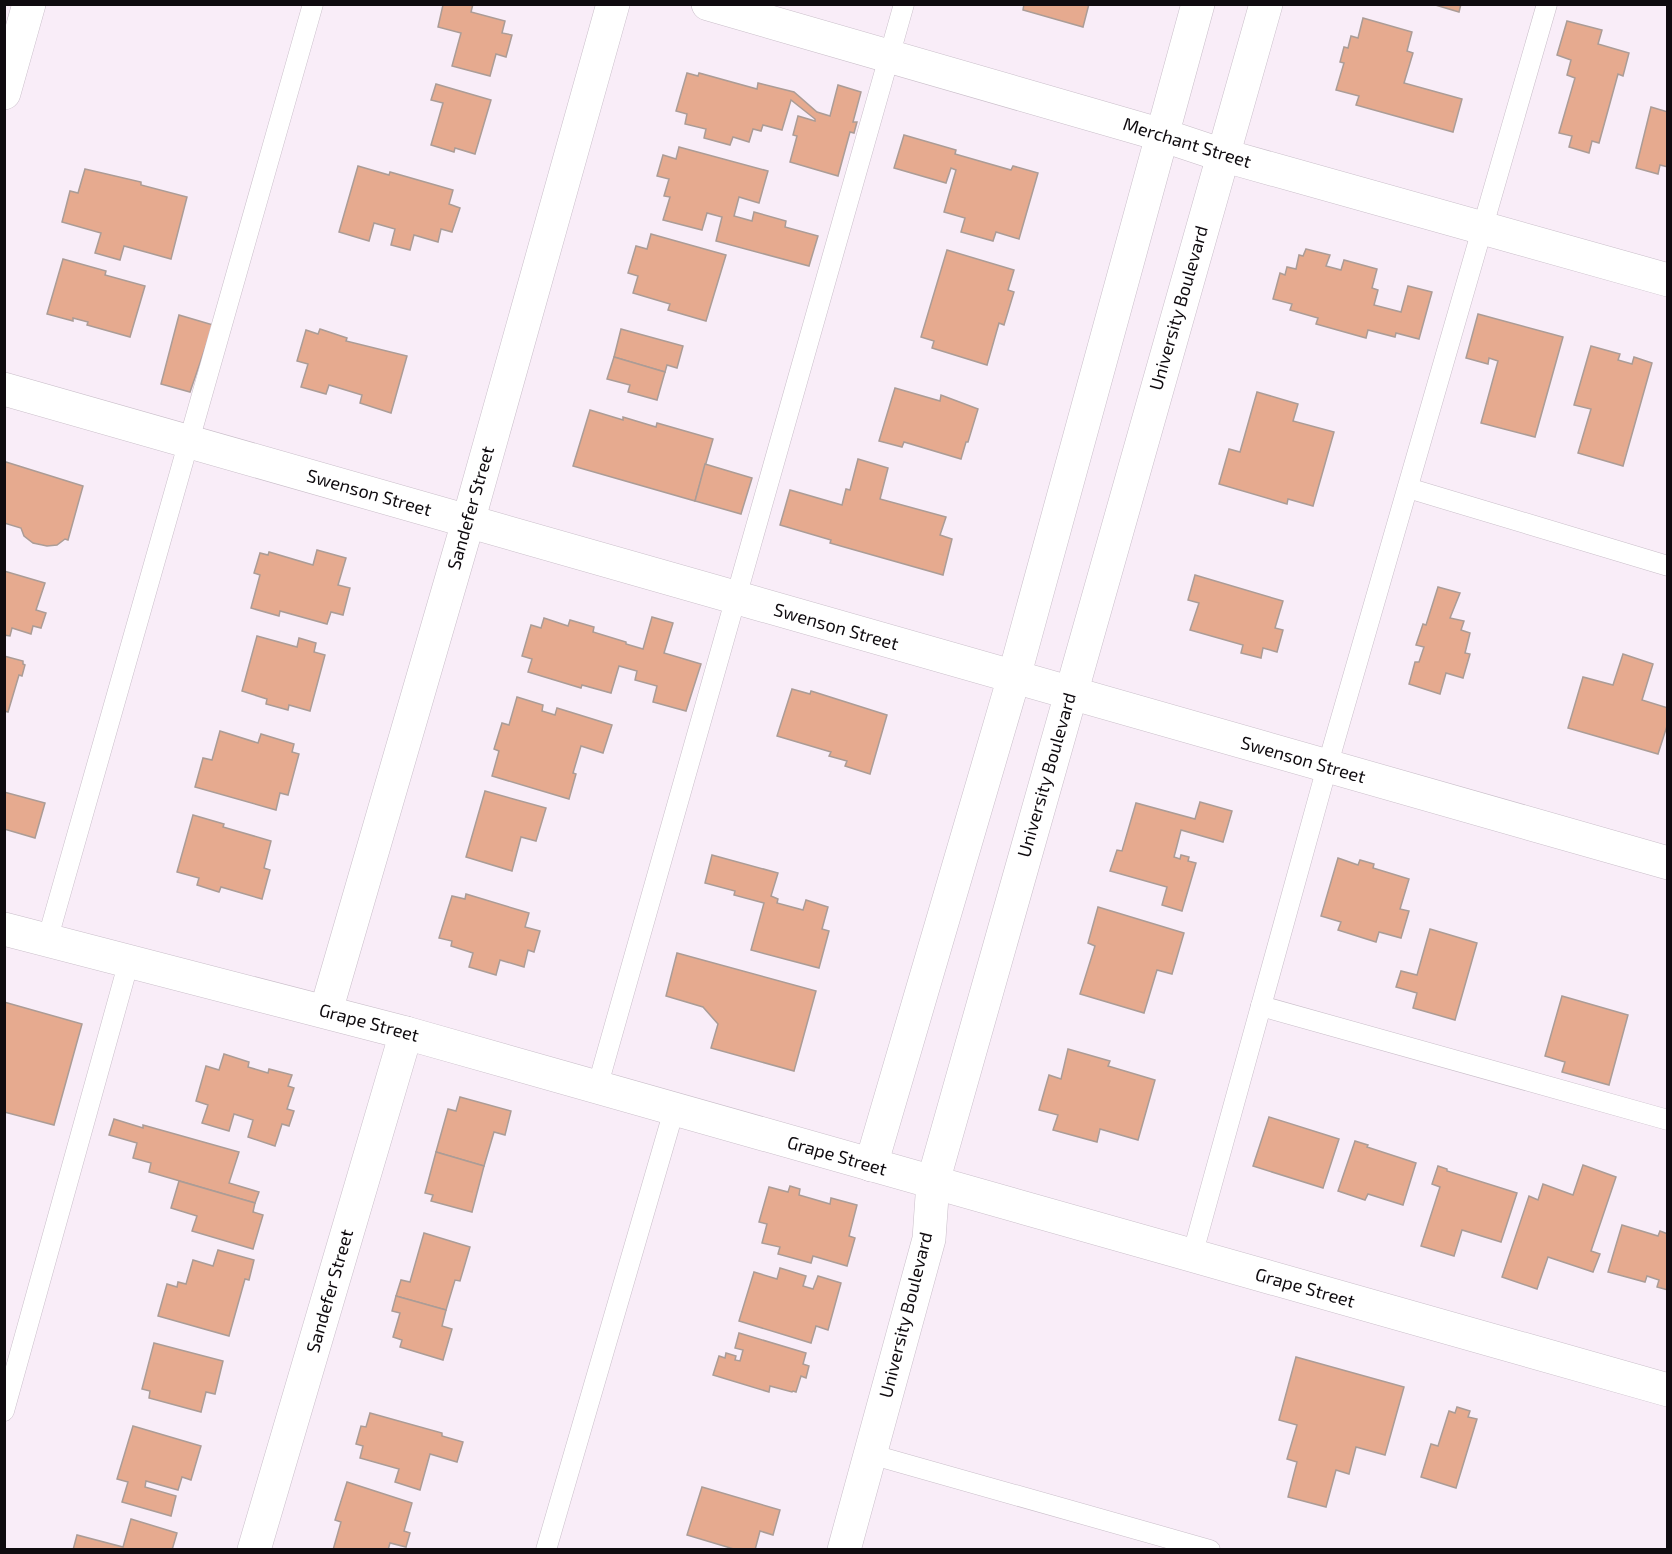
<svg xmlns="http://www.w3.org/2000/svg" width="1672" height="1554" viewBox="0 0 1672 1554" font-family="'Exo 2',sans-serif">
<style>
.building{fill:#e6aa8f;stroke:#ab9c96;stroke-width:1.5}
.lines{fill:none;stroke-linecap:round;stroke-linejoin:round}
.service-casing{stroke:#c9bec9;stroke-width:21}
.minor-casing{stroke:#c9bec9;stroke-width:34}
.tertiary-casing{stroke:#c9bec9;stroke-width:34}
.secondary-casing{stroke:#c9bec9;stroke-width:34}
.service{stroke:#fff;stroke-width:20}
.minor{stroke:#fff;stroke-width:33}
.tertiary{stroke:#fff;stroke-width:33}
.secondary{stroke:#fff;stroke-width:33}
.labels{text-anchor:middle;stroke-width:5;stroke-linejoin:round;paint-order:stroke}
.street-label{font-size:18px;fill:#0f0b0f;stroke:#fff}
</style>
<rect width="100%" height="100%" fill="#f9edf8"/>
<!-- building -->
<g class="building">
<path d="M440 4H473L471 12 505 21 502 33 512 35 506 57 496 54 490 76 452 66 461 33 438 27 443 5Z"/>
<path d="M1024 4H1089L1083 27 1023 10Z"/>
<path d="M1432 4H1461L1459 12Z"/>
<path d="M1363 18 1412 32 1407 51 1413 53 1404 83 1462 99 1453 132 1356 105 1359 96 1336 90 1344 63 1340 62 1344 47 1348 48 1351 36 1358 38Z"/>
<path d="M1567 21 1602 30 1598 44 1629 53 1623 76 1618 74 1599 143 1592 141 1589 153 1569 147 1572 136 1559 133 1575 78 1567 75 1571 60 1557 55Z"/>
<path d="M687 73 698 76 699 73 757 89 758 83 794 92 817 112 830 116 838 85 861 92 853 122H857L854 133 850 132 838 176 790 162 797 136 793 135 798 116 815 121V119L791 100 782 130 763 125 761 131 753 129 749 142 733 137 730 145 704 138 706 129 685 124 687 114 676 111Z"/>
<path d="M436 84 491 100 475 154 455 148 454 152 431 145 443 103 431 100Z"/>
<path d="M1651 107 1668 112V167L1660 165 1658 174 1636 168Z"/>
<path d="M904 135 956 150 955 154 1011 170 1013 166 1038 173 1019 239 996 232 993 241 961 232 965 218 944 212 956 170 951 168 946 183 894 168Z"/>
<path d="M679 147 768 171 759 203 739 197 734 216 752 221 754 212 786 221 785 227 818 236 809 266 716 241 722 217 707 213 702 230 663 220 670 197 664 196 669 179 657 176 663 155 676 159Z"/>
<path d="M358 166 389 175 390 172 453 190 449 204 460 208 452 232 441 229 438 242 414 235 410 250 391 245 395 229 374 223 369 241 339 232Z"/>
<path d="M85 169 141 182V185L187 197 171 259 124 246 120 260 95 253 101 233 62 222 70 191 78 193Z"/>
<path d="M651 234 726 255 706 321 668 310 670 304 633 293 638 276 628 273 636 246 647 249Z"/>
<path d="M1306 249 1330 255 1326 266 1341 270 1344 260 1377 269 1372 288 1378 290 1374 305 1401 312 1408 286 1432 292 1419 339 1396 333 1395 337 1368 330 1366 338 1316 324 1318 318 1290 310 1292 304 1273 299 1280 273 1285 275 1287 267 1296 269 1299 255 1303 256Z"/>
<path d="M947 250 1014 270 1008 290 1014 292 1004 325 999 323 987 365 932 348 934 341 921 337Z"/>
<path d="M63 259 106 271 105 275 145 286 130 337 87 325 88 322 73 318V321L47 314Z"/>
<path d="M1478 314 1563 337 1535 437 1481 423 1498 361 1489 358 1488 364 1466 358Z"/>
<path d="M179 315 213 325 190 392 161 384Z"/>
<path d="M320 329 347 338 346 341 407 356 391 413 360 403 362 395 329 385 326 394 301 387 308 364 297 361 306 330 318 334Z"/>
<path d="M621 329 683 346 677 368 667 365 665 372 614 357Z"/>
<path d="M1591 346 1620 354 1618 360 1632 364 1634 357 1652 363 1623 466 1578 453 1591 409 1574 405Z"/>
<path d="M614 357 665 372 657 400 628 392 630 385 607 379Z"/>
<path d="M895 388 940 401 941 395 978 409 968 442H966L961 459 904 442 902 447 879 441Z"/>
<path d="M1257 392 1298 404 1293 421 1334 432 1313 506 1288 499 1287 504 1219 484 1229 449 1240 452Z"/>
<path d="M590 410 623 420V417L656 427 657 423 713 439 695 501 573 466Z"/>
<path d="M858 459 888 468 880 499 946 517 940 535 952 539 943 575 830 543 831 540 780 525 790 490 842 505 846 489 850 490Z"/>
<path d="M6 462 83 486 68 540 65 539 57 545 47 546 33 543 24 536 21 528 4 523V466Z"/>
<path d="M705 464 752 478 741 514 695 501Z"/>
<path d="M317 550 346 558 338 585 350 588 343 615 331 612 327 624 280 611 279 616 251 608 260 575 254 573 260 553 268 555 269 552 313 565Z"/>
<path d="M4 571 45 583 36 610 46 613 41 628 33 626 31 634 12 628 10 636 4 635Z"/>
<path d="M1195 575 1283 601 1275 628 1283 630 1277 652 1263 648 1261 658 1241 653 1243 645 1190 630 1199 603 1188 600Z"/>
<path d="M1438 587 1460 593 1450 618 1464 621 1461 630 1470 633 1465 653 1470 654 1463 678 1446 673 1440 694 1409 684 1415 662H1419L1424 647 1416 645 1423 624 1426 625Z"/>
<path d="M652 617 673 623 664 653 701 664 686 711 653 702 657 686 635 680 637 671 619 666 611 693 582 685 581 688 528 672 532 659 522 656 531 625 541 628 544 618 568 626 570 620 594 627 593 632 626 642V644L643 649Z"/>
<path d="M257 636 297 647 299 638 316 643 314 652 325 655 310 711 289 705 288 710 266 704 267 699 242 691Z"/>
<path d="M1623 654 1653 664 1642 700 1668 708V723L1658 754 1568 728 1583 677 1613 685Z"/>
<path d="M4 656 23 661V664L25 665 22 676 19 675 8 712 4 711Z"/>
<path d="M792 689 810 694 811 691 887 715 870 774 845 766 847 761 829 756 831 752 777 736Z"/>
<path d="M517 697 543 705 542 711 555 715 557 708 612 725 603 753 581 746 573 773 576 774 569 799 492 776 499 751 494 749 502 723 509 725Z"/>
<path d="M220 731 258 743 261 734 294 744 292 752 299 754 288 795 280 793 276 810 195 787 203 758 212 760Z"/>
<path d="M485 791 546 808 536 841 521 837 512 871 466 857Z"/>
<path d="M4 792 45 803 35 838 4 829Z"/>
<path d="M1200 802 1232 811 1223 842 1181 830 1174 857 1180 859 1181 855 1189 857 1188 861 1196 863 1182 911 1162 905 1167 887 1110 871 1117 850 1122 851 1136 803 1195 819Z"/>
<path d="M193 815 224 824 223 827 271 841 264 868 270 870 262 899 221 887 219 892 197 885 199 878 177 872Z"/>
<path d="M712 855 778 873 771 896 778 899 777 903 803 910 806 900 828 907 822 929 829 931 819 968 751 950 764 903 734 895 735 891 705 883Z"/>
<path d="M1338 858 1358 865 1360 860 1374 864 1373 868 1409 879 1400 909 1409 911 1401 938 1379 932 1376 942 1338 930 1341 922 1321 916Z"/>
<path d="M466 894 529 913 525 927 540 931 534 952 528 950 524 967 500 960 496 975 469 967 473 953 451 946 452 941 439 938 452 896 465 899Z"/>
<path d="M1098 907 1184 933 1172 974 1157 970 1144 1013 1080 994 1095 946 1088 943Z"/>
<path d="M1430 929 1477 943 1455 1020 1413 1008 1417 993 1396 987 1401 971 1417 975Z"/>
<path d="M677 953 816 991 794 1071 711 1048 718 1024 703 1007 666 996Z"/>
<path d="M1562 996 1628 1015 1609 1085 1562 1072 1565 1062 1545 1056Z"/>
<path d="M4 1002 82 1024 54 1125 4 1112Z"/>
<path d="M1068 1049 1110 1061 1108 1066 1155 1080 1138 1140 1100 1129 1097 1142 1053 1130 1058 1115 1039 1110 1049 1075 1061 1079Z"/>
<path d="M224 1054 249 1062 248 1067 268 1073 269 1069 292 1075 288 1086 294 1088 287 1109 294 1111 289 1126 282 1124 275 1146 248 1137 253 1120 234 1114 229 1131 202 1123 208 1105 196 1101 206 1066 219 1070Z"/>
<path d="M460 1097 511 1111 505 1135 494 1132 484 1166 436 1152 448 1109 456 1111Z"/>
<path d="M1269 1117 1339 1139 1323 1188 1253 1166Z"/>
<path d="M114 1119 143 1128V1125L239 1152 229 1183 259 1192 255 1203 149 1172 151 1163 133 1158 137 1143 109 1135Z"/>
<path d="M1355 1141 1368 1145 1367 1147 1416 1163 1403 1205 1368 1194 1365 1200 1338 1191Z"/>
<path d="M436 1152 484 1166 472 1212 431 1201 433 1195 425 1193Z"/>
<path d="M1583 1165 1616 1177 1591 1251 1600 1254 1593 1272 1548 1257 1537 1289 1502 1277 1529 1196 1538 1200 1543 1184 1573 1195Z"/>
<path d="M1438 1166 1447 1169V1171L1517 1193 1501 1242 1462 1230 1454 1256 1421 1246 1440 1187 1432 1184Z"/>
<path d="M179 1181 255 1203 253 1212 263 1215 253 1249 192 1231 197 1216 171 1208Z"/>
<path d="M790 1186 800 1189 799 1195 830 1204 831 1198 857 1205 849 1236 855 1238 847 1266 813 1256 811 1263 778 1254 780 1247 762 1243 767 1224 759 1222 769 1187 788 1192Z"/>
<path d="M1622 1225 1658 1236 1660 1231 1668 1234V1290L1657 1287 1659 1280 1647 1276 1645 1282 1608 1272Z"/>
<path d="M424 1233 470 1247 460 1281 455 1280 446 1310 396 1296 401 1280 410 1282Z"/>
<path d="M218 1250 254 1260 249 1280 245 1279 229 1336 158 1316 167 1284 177 1287 178 1282 186 1284 193 1260 213 1266Z"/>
<path d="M780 1268 806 1276 803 1286 813 1289 818 1276 841 1283 828 1330 816 1326 811 1343 739 1321 754 1272 777 1279Z"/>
<path d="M396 1296 446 1310 442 1326 452 1329 443 1360 400 1347 402 1340 393 1337 400 1313 392 1311Z"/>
<path d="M739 1333 806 1353 803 1364 809 1366 806 1378 801 1376 796 1392 793 1391 792 1392 770 1386 769 1392 713 1375 719 1356 725 1358 726 1353 736 1356 735 1360 740 1361 743 1350 735 1348Z"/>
<path d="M154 1343 223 1361 215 1394 206 1392 201 1412 149 1398 150 1391 142 1389Z"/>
<path d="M1296 1357 1404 1387 1385 1455 1356 1447 1349 1474 1336 1470 1326 1507 1288 1497 1297 1462 1287 1459 1297 1425 1279 1420Z"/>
<path d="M1457 1407 1470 1411 1468 1417 1477 1419 1456 1488 1421 1477 1431 1444 1438 1446 1449 1411 1455 1413Z"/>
<path d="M370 1413 442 1433V1436L463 1442 457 1462 430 1454 420 1490 395 1482 399 1469 360 1458 363 1446 356 1444 361 1426 366 1427Z"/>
<path d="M133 1426 201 1446 191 1480 182 1477 178 1490 146 1481 145 1487 176 1496 171 1516 122 1502 128 1482 117 1479Z"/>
<path d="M347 1482 412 1503 404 1531 410 1533 406 1547 390 1543 388 1550H333L341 1522 335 1520Z"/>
<path d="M702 1487 780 1510 773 1535 760 1531 755 1550H737L687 1535Z"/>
<path d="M131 1519 177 1533 172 1550H73L77 1535 123 1547Z"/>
</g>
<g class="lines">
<!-- service casing -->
<g class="service-casing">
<g id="service">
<path d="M1408 488 1668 566"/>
<path d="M47 941 313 4"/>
<path d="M1261 1006 1668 1120"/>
<path d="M597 1088 904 4"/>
<path d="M1192 1256 1327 767 1547 4"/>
<path d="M4 1411 129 961"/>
<path d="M870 1454 1210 1550"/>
<path d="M546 1550 674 1110"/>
</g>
</g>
<!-- minor casing -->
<g class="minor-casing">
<g id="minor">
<path d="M708 4 1162 135 1222 155 1668 280"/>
<path d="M4 389 1668 863"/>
<path d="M326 1011 468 522 613 4"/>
<path d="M871 1165 1014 677 1198 4"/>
<path d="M254 1550 406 1033"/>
<path d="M844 1550 929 1239 933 1182 1266 4"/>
</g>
</g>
<!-- tertiary casing -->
<g class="tertiary-casing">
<path id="tertiary" d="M4 929 406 1033 1668 1390"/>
</g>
<!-- secondary casing -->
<g class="secondary-casing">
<path id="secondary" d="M4 93 29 4"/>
</g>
<!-- service -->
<use href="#service" class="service"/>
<!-- minor -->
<use href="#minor" class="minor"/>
<!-- tertiary -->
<use href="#tertiary" class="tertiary"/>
<!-- secondary -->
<use href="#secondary" class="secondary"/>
</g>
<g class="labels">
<!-- street labels -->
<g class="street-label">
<text transform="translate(1187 143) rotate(17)" y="6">Merchant Street</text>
<text transform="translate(1179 308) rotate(-74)" y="6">University Boulevard</text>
<text transform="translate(369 493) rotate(16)" y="6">Swenson Street</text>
<text transform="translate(471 508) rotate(-74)" y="6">Sandefer Street</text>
<text transform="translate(836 627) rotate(16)" y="6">Swenson Street</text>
<text transform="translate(1303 760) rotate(16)" y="6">Swenson Street</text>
<text transform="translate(1047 775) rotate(-74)" y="6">University Boulevard</text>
<text transform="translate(369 1023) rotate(15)" y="6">Grape Street</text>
<text transform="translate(837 1156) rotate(16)" y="6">Grape Street</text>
<text transform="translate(1305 1288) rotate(16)" y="6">Grape Street</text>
<text transform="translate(330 1291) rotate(-74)" y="6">Sandefer Street</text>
<text transform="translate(906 1315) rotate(-76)" y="6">University Boulevard</text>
</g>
</g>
<!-- border -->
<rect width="1672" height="1554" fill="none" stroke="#0f0b0f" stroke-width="12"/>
</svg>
